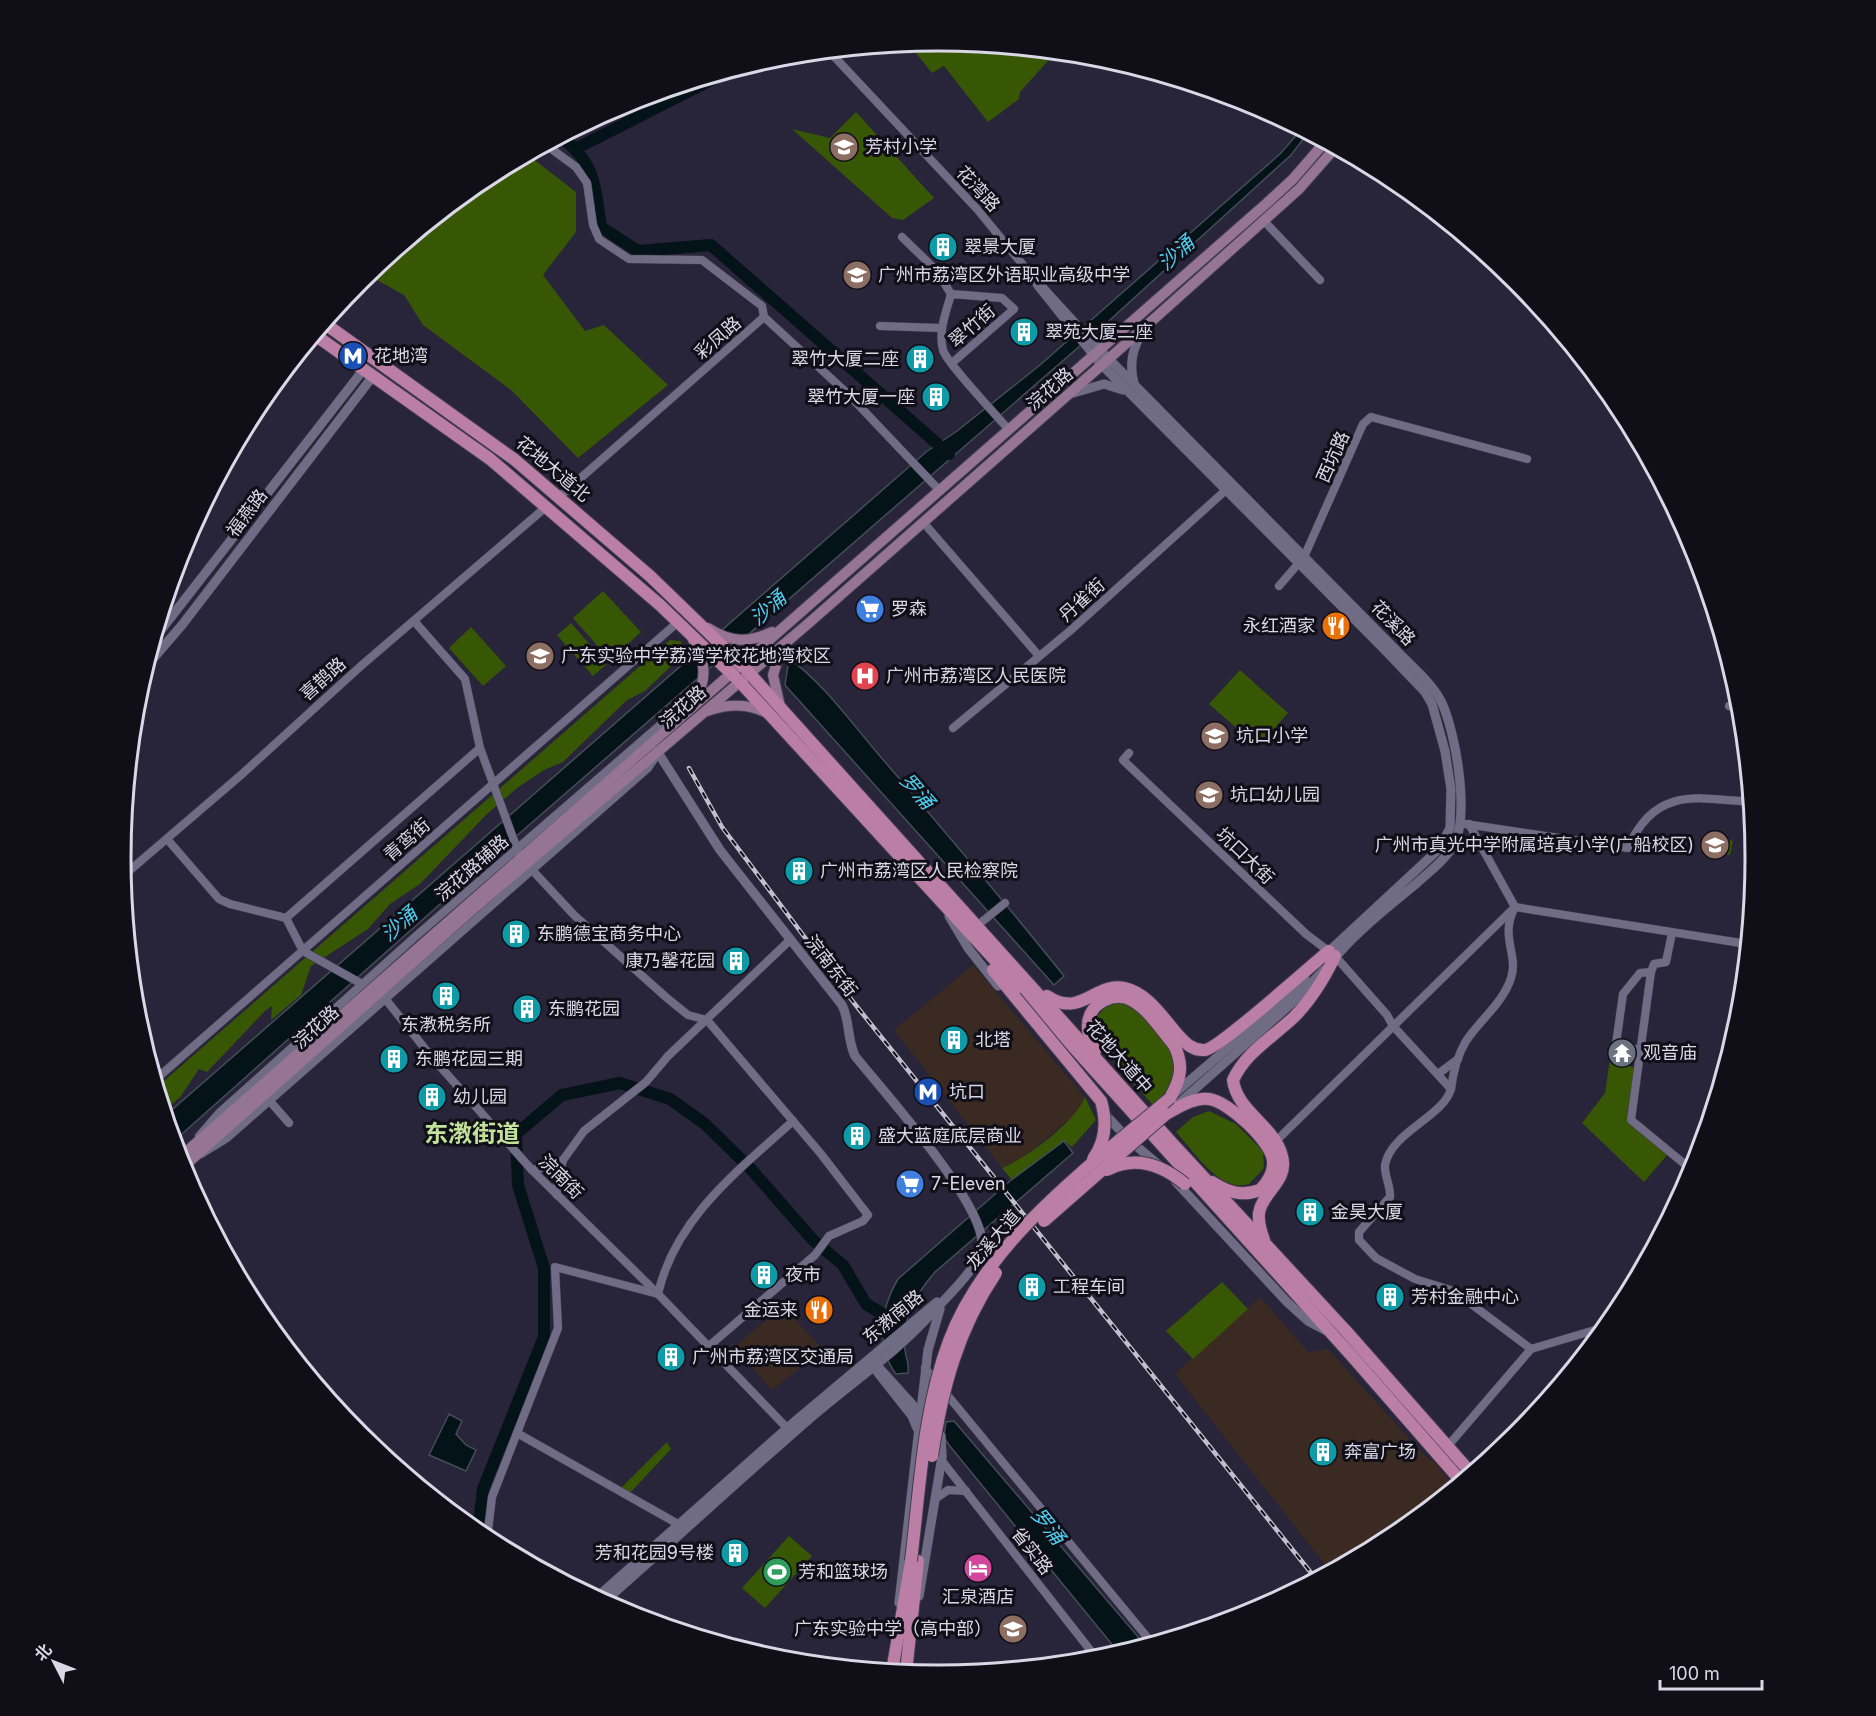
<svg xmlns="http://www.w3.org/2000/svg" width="1876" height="1716" viewBox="0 0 1876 1716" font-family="Inter,'Noto Sans SC',sans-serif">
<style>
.commercial{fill:#3b2a21}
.green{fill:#375704}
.water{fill:#031317;stroke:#444e55;stroke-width:1.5}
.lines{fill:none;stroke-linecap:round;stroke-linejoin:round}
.river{stroke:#031317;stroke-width:12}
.minor-casing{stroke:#413e4f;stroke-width:9}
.tertiary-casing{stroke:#413e4f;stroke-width:10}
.secondary-casing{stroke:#413e4f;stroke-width:12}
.primary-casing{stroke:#413e4f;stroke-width:14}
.minor{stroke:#706c85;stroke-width:8}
.tertiary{stroke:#706c85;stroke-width:9}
.secondary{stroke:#967594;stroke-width:10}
.primary{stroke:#bb7ea4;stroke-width:12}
.rail-casing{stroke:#c1bfce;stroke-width:4.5}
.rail{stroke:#100f18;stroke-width:2;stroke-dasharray:7;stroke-linecap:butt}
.primary-bridge-casing{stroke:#413e4f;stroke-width:14;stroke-linecap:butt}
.primary-bridge{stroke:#bb7ea4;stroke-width:12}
.labels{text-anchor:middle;stroke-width:6;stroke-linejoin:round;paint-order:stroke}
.poi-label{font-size:18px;fill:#dad8e6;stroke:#100f18;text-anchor:start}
.street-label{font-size:18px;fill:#dad8e6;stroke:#100f18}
.water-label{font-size:20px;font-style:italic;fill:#4cd1f1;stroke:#100f18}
.district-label{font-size:24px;font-weight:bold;fill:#c2e29a;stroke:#100f18}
.rim{fill:none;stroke:#dad8e6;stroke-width:3}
</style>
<rect width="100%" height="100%" fill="#282439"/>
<!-- commercial -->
<g class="commercial">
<path d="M973 965 1085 1097 1081 1109 1041 1143 1017 1162 1002 1168 894 1030Z"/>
<path d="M1260 1297 1308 1352 1328 1349 1427 1458 1434 1461 1454 1487 1392 1538 1330 1571 1175 1374Z"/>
<path d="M783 1306 823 1350 772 1390 734 1347Z"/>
</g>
<!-- green -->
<g class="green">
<path d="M938 41 1056 52 1020 92 1019 99 988 122 944 66 932 73 915 52 909 54 901 44Z"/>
<path d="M856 112 934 198 903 220 892 218 792 129 830 138Z"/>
<path d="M528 155 576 192V232L543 275 585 331 604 325 668 385 578 458 511 390 423 325 404 295 375 279 385 259 484 178Z"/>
<path d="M603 591 641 632 610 660 573 618Z"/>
<path d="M571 623 607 664 593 676 557 635Z"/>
<path d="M471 627 506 666 483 686 449 648Z"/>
<path d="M670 640 680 641 688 650 645 691 627 700 563 762 544 770 517 788 487 814 420 884 390 904 368 929 311 966 301 995 271 1020 272 1006 266 1010 207 1072 199 1069 181 1096 165 1111 157 1087Z"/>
<path d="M1240 670 1288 713 1258 747 1209 704Z"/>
<path d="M1703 835 1733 841 1730 855 1700 850Z"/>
<path d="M1117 1002C1138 1002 1173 1045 1175 1067 1177 1082 1163 1096 1153 1105L1095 1041 1093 1021 1107 1005Z"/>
<path d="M1610 1059 1635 1068 1629 1121 1668 1154 1644 1182 1582 1123 1605 1093Z"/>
<path d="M1085 1097 1096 1120 1072 1147 1064 1141 1012 1180 1002 1168C1026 1159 1076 1121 1085 1097Z"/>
<path d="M1209 1111 1236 1124 1263 1151 1264 1168 1249 1184C1220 1194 1193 1150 1176 1132L1193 1117Z"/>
<path d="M1222 1282 1248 1309 1193 1359 1166 1331Z"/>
<path d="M667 1442 671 1449 629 1494 620 1489Z"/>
<path d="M789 1536 812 1556 765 1608 742 1588Z"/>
</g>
<!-- water -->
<g class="water">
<path d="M1301 130 1308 133 1291 155 1111 319 513 839 174 1141 166 1115 926 452 957 431 1040 365 1280 154Z"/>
<path d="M789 659C820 679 854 726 879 755 942 828 1004 901 1064 976L1054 985 785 685Z"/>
<path d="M1064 1141 1073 1153 935 1272C916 1294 901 1319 905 1350 906 1361 909 1358 908 1373L896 1374C875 1346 881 1307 898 1279L1010 1181Z"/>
<path d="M449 1414 462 1421 456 1434 466 1445 476 1450 466 1471 429 1455Z"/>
<path d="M954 1421 1145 1645 1119 1653 949 1445 944 1437 946 1422Z"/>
</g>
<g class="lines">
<!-- river -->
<g class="river">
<path d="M561 137C597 164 594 186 601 227L638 251 711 245 949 454"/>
<path d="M577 148 727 72"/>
<path d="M478 1533 483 1489 544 1337V1268L518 1185 516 1134 562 1095 620 1083 670 1099 705 1124 750 1168 813 1240 843 1265 866 1304 894 1321"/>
</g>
<!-- minor casing -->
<g class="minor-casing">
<g id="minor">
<path d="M829 51 977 209 1028 271 1100 350"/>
<path d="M579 127 641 98"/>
<path d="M546 145 576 167 587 183 593 225 599 239 629 259 702 260 762 306 764 317"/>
<path d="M1264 221 1320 280"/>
<path d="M902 237 936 270 951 294"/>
<path d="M1037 285 1093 355"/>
<path d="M880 326 941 328"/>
<path d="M952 363 1014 309 1002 298 951 294C946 313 938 331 943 350 946 362 998 417 1009 430"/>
<path d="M559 497 764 317 848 394 940 491"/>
<path d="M923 522 1039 656"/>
<path d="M1279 586 1304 557 1363 424 1371 417 1527 459"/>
<path d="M1729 706 1741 708"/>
<path d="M953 728 1071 630 1227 489"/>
<path d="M480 748 520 857 574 915 667 998 688 1015 707 1020 821 1154 868 1215 863 1221 829 1236 815 1255 709 1346"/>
<path d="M1129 753 1123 760 1306 934 1335 956 1387 1015 1393 1026 1451 1089C1443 1117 1391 1132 1385 1165 1384 1175 1391 1187 1390 1197L1359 1232V1240L1376 1258 1415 1279 1454 1291 1531 1349"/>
<path d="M1465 824 1628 848C1654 788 1694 797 1750 802"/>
<path d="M167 839 219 899 230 904 286 918 480 748 465 679 414 621"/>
<path d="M122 877 241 775 362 665 546 507"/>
<path d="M286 918 303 951 362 984"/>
<path d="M978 925 1005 903"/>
<path d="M1672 933 1666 962 1654 964 1651 972 1631 1120 1693 1171"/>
<path d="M383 996 430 1055 532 1170 657 1293"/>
<path d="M1639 1050 1616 1044 1623 994 1640 973 1651 972"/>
<path d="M1438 1074 1458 1059"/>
<path d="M155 1080 678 622"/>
<path d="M1451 1089C1453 1073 1457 1056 1466 1041 1480 1020 1503 1003 1511 978 1519 955 1499 936 1515 907L1747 944"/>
<path d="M268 1099 289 1123"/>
<path d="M199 1136 219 1113 416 936 696 694"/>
<path d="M1275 1142 1515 907 1469 824"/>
<path d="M201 1154 227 1138 648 768 656 756"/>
<path d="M532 1170 552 1166 563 1160"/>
<path d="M557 1195V1183L563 1160 584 1131 646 1082 668 1056 790 940"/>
<path d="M658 1294C675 1218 739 1170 793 1121"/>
<path d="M925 1368 1152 1643"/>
<path d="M517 1433 678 1524"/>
<path d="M1447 1447 1531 1349 1605 1327"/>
<path d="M942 1461 1098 1660"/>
<path d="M938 1497 948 1490 966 1491"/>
<path d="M487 1539 492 1497 558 1328 555 1267 658 1294 787 1428"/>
<path d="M1014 1668 1028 1663 1040 1665"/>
</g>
</g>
<!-- tertiary casing -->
<g class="tertiary-casing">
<g id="tertiary">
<path d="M1100 350 1396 650C1411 666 1431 682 1441 701 1456 732 1471 819 1452 848 1443 862 1429 872 1417 883 1388 907 1357 931 1333 960"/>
<path d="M1098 361 1382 647 1425 692 1432 704 1445 751 1451 789 1450 828 1439 849 1326 954"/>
<path d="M1134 384C1129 364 1132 349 1143 331"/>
<path d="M1073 393 1104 384 1123 390"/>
<path d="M154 639 364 369"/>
<path d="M145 668 182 625 373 376"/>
<path d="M949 916 968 948 998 986"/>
<path d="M1174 1094 1285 999 1305 978"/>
<path d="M1177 1105 1292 1003 1324 970"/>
<path d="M1103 1112 1129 1140 1160 1166"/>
<path d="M1176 1182 1287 1302 1308 1321 1325 1330"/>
<path d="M872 1360 921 1414"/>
<path d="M871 1364 912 1416 917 1428"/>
<path d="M919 1596 942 1457 941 1436 934 1428"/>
<path d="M596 1598 793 1423 937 1302"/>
<path d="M604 1602C672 1542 739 1480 807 1421 848 1385 895 1354 931 1314 944 1300 981 1265 982 1246 986 1205 883 1091 855 1056 847 1039 850 1021 842 1005L720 850 657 751"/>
<path d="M899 1603 928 1350 940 1309"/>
</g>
</g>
<!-- secondary casing -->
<g class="secondary-casing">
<g id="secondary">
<path d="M708 628C731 643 749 643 772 632"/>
<path d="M693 640C707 663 707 681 693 704"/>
<path d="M780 706 773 675 781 649"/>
<path d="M707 711C728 704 747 703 767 713"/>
<path d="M179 1158 1267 203 1293 179 1325 142"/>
<path d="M182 1168 471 911 810 622 1155 318 1299 189 1335 148"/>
</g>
</g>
<!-- primary casing -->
<g class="primary-casing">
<g id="primary">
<path d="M324 323 515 460 650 576 741 664 1172 1143 1346 1331 1471 1473"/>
<path d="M315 335 490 459 660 605 739 681 1014 981 1351 1355 1461 1481"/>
<path d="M993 970 1015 997"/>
<path d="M1047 996C1080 1019 1095 982 1124 988 1148 993 1163 1018 1178 1035 1185 1043 1193 1051 1205 1050 1220 1048 1310 966 1329 951"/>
<path d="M1095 1051C1091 1042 1087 1034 1088 1024 1089 1003 1115 990 1133 1001 1149 1010 1162 1031 1174 1045 1184 1065 1181 1079 1170 1098"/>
<path d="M1166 1114C1179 1107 1194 1097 1209 1099 1228 1101 1272 1142 1273 1161 1274 1173 1268 1182 1260 1190 1241 1197 1228 1192 1212 1182"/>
<path d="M1264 1240C1261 1232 1258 1222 1259 1213 1262 1192 1289 1181 1282 1156 1274 1125 1237 1112 1233 1080 1246 1052 1272 1038 1294 1017 1312 999 1324 979 1335 956"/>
<path d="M892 1671 911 1562"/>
<path d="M906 1672 918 1561"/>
</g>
</g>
<!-- minor -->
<use href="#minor" class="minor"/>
<!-- tertiary -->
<use href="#tertiary" class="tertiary"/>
<!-- secondary -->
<use href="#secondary" class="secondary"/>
<!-- primary -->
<use href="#primary" class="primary"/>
<!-- rail casing -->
<g class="rail-casing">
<path id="rail" d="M689 768 722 827 854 1003 1316 1579"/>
</g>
<!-- rail -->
<use href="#rail" class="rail"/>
<!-- primary-bridge casing -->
<g class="primary-bridge-casing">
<g id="primary-bridge">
<path d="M1015 997 1101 1101C1107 1121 1106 1141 1093 1159"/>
<path d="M1107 1170C1135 1155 1162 1165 1185 1184"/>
<path d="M1044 1221 1166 1114"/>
<path d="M932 1456C942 1389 958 1329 996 1273"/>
<path d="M911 1561C920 1488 923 1410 949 1341 987 1240 1090 1166 1170 1098"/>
</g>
</g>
<!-- primary-bridge -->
<use href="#primary-bridge" class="primary-bridge"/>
</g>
<!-- icons -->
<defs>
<g id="school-disc" transform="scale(1.5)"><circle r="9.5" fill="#8d6e63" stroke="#100f18"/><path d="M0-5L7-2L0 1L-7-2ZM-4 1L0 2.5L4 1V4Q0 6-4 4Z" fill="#fff"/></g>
<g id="building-disc" transform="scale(1.5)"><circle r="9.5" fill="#0f9aa8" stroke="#100f18"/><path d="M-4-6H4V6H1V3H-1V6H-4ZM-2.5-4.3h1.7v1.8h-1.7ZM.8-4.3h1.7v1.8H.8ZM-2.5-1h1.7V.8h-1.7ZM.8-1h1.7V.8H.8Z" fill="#fff"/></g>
<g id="metro-disc" transform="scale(1.5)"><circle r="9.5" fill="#1a4fb4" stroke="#100f18"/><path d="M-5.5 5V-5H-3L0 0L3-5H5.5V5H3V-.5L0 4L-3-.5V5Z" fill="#fff"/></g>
<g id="supermarket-disc" transform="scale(1.5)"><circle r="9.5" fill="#3f7fe0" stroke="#100f18"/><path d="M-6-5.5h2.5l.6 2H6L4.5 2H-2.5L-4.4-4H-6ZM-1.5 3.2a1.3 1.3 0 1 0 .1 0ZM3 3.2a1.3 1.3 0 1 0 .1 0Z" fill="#fff"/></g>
<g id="restaurant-disc" transform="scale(1.5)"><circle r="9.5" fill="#e8710a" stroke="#100f18"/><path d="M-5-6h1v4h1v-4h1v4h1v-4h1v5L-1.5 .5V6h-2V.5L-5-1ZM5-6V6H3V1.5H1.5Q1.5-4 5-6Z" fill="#fff"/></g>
<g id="hospital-disc" transform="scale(1.5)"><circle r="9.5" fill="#e0444e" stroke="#100f18"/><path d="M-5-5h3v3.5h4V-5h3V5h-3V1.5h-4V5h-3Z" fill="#fff"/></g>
<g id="temple-disc" transform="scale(1.5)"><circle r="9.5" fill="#6b7280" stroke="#100f18"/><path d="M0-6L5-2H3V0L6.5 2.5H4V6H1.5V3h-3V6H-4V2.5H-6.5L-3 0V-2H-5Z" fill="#fff"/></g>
<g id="hotel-disc" transform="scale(1.5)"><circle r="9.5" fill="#d1479c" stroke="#100f18"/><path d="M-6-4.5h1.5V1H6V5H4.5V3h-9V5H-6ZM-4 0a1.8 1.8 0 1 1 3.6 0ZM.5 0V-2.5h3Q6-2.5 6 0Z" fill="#fff"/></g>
<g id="stadium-disc" transform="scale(1.5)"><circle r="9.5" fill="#2e9e5b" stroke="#100f18"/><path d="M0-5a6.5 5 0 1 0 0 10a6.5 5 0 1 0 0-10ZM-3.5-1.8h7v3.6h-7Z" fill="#fff"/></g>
</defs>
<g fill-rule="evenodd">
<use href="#school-disc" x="844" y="147"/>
<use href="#building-disc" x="943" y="247"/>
<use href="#school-disc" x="857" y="275"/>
<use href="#building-disc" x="1024" y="332"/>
<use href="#metro-disc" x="353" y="356"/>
<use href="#building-disc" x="920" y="359"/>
<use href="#building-disc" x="936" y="397"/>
<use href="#supermarket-disc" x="870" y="609"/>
<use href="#restaurant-disc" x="1336" y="626"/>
<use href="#school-disc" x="540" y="656"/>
<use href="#hospital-disc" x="865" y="676"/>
<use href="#school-disc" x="1215" y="736"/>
<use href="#school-disc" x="1209" y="795"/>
<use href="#school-disc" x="1715" y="845"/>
<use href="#building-disc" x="799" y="871"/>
<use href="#building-disc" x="516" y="934"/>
<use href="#building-disc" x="736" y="961"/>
<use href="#building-disc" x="446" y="996"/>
<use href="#building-disc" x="527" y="1009"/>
<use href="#building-disc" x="954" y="1040"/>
<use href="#temple-disc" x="1622" y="1053"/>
<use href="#building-disc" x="394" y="1059"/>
<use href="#metro-disc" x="928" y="1092"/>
<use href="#building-disc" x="432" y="1097"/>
<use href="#building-disc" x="857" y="1136"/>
<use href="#supermarket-disc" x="910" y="1184"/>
<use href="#building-disc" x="1310" y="1212"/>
<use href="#building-disc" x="764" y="1275"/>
<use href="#building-disc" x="1032" y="1287"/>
<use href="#building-disc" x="1390" y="1297"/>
<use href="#restaurant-disc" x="819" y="1310"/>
<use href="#building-disc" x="671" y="1357"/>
<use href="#building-disc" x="1323" y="1452"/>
<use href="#building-disc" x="735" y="1553"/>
<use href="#hotel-disc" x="978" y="1568"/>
<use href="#stadium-disc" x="777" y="1572"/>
<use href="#school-disc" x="1013" y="1629"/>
</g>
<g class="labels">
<!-- poi labels -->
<g class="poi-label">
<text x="865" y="153">芳村小学</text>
<text x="964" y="253">翠景大厦</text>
<text x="878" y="281">广州市荔湾区外语职业高级中学</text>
<text x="1045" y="338">翠苑大厦二座</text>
<text x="374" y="362">花地湾</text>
<text x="899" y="365" text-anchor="end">翠竹大厦二座</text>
<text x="915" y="403" text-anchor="end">翠竹大厦一座</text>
<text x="891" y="615">罗森</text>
<text x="1315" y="632" text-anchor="end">永红酒家</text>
<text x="561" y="662">广东实验中学荔湾学校花地湾校区</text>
<text x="886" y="682">广州市荔湾区人民医院</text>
<text x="1236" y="742">坑口小学</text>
<text x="1230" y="801">坑口幼儿园</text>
<text x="1694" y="851" text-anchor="end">广州市真光中学附属培真小学(广船校区)</text>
<text x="820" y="877">广州市荔湾区人民检察院</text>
<text x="537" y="940">东鹏德宝商务中心</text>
<text x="715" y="967" text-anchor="end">康乃馨花园</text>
<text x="548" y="1015">东鹏花园</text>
<text x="446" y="1031" text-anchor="middle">东漖税务所</text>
<text x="975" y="1046">北塔</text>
<text x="1643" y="1059">观音庙</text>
<text x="415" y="1065">东鹏花园三期</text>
<text x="949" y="1098">坑口</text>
<text x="453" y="1103">幼儿园</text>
<text x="878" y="1142">盛大蓝庭底层商业</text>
<text x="931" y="1190">7-Eleven</text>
<text x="1331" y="1218">金昊大厦</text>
<text x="785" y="1281">夜市</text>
<text x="1053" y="1293">工程车间</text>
<text x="1411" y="1303">芳村金融中心</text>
<text x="798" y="1316" text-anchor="end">金运来</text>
<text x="692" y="1363">广州市荔湾区交通局</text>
<text x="1344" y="1458">奔富广场</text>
<text x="714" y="1559" text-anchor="end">芳和花园9号楼</text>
<text x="798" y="1578">芳和篮球场</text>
<text x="978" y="1603" text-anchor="middle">汇泉酒店</text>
<text x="992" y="1635" text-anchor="end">广东实验中学（高中部）</text>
</g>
<!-- street labels -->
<g class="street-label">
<text transform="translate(978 189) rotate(47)" y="6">花湾路</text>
<text transform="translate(972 326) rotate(-41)" y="6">翠竹街</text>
<text transform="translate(718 338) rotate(-41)" y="6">彩凤路</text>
<text transform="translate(1050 389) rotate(-41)" y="6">浣花路</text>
<text transform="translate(1333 457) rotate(-66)" y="6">西坑路</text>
<text transform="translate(553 469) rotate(40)" y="6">花地大道北</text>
<text transform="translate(247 513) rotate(-53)" y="6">福燕路</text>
<text transform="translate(1082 600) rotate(-42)" y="6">丹雀街</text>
<text transform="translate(1393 623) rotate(46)" y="6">花溪路</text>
<text transform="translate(323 679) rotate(-42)" y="6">喜鹊路</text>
<text transform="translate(683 707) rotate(-41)" y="6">浣花路</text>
<text transform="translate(407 840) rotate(-41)" y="6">青鸾街</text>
<text transform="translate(1245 856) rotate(44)" y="6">坑口大街</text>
<text transform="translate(472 868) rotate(-41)" y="6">浣花路辅路</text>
<text transform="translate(831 966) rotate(52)" y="6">浣南东街</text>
<text transform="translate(316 1027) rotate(-42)" y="6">浣花路</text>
<text transform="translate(1119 1057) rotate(49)" y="6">花地大道中</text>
<text transform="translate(561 1177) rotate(45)" y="6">浣南街</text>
<text transform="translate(993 1240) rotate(-49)" y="6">龙溪大道</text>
<text transform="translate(893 1317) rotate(-40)" y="6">东漖南路</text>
<text transform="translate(1032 1551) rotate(52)" y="6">省实路</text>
</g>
<!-- water labels -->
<g class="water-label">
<text transform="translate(1176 253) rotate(-42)" y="7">沙涌</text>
<text transform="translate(768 608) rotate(-41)" y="7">沙涌</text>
<text transform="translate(917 791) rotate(49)" y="7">罗涌</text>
<text transform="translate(399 924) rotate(-41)" y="7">沙涌</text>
<text transform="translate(1048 1526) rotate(51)" y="7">罗涌</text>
</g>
<!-- district labels -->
<g class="district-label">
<text x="472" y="1142">东漖街道</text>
</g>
</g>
<!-- crop -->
<path d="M0 0H1876V1716H0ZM131 858a807 807 0 1 1 1614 0a807 807 0 1 1-1614 0Z" fill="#100f18" fill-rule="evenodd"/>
<path class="rim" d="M131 858a807 807 0 1 1 1614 0a807 807 0 1 1-1614 0Z"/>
<!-- north arrow -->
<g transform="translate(54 1662) rotate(312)" stroke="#100f18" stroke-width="4.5" paint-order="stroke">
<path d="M0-4.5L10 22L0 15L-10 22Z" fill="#dad8e6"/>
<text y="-9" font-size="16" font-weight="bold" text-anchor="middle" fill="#dad8e6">北</text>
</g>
<!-- scale -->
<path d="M1660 1680v9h102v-9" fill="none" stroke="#dad8e6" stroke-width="3"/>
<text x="1669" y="1680" font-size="18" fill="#dad8e6" stroke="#100f18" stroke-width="4.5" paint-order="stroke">100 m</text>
</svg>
